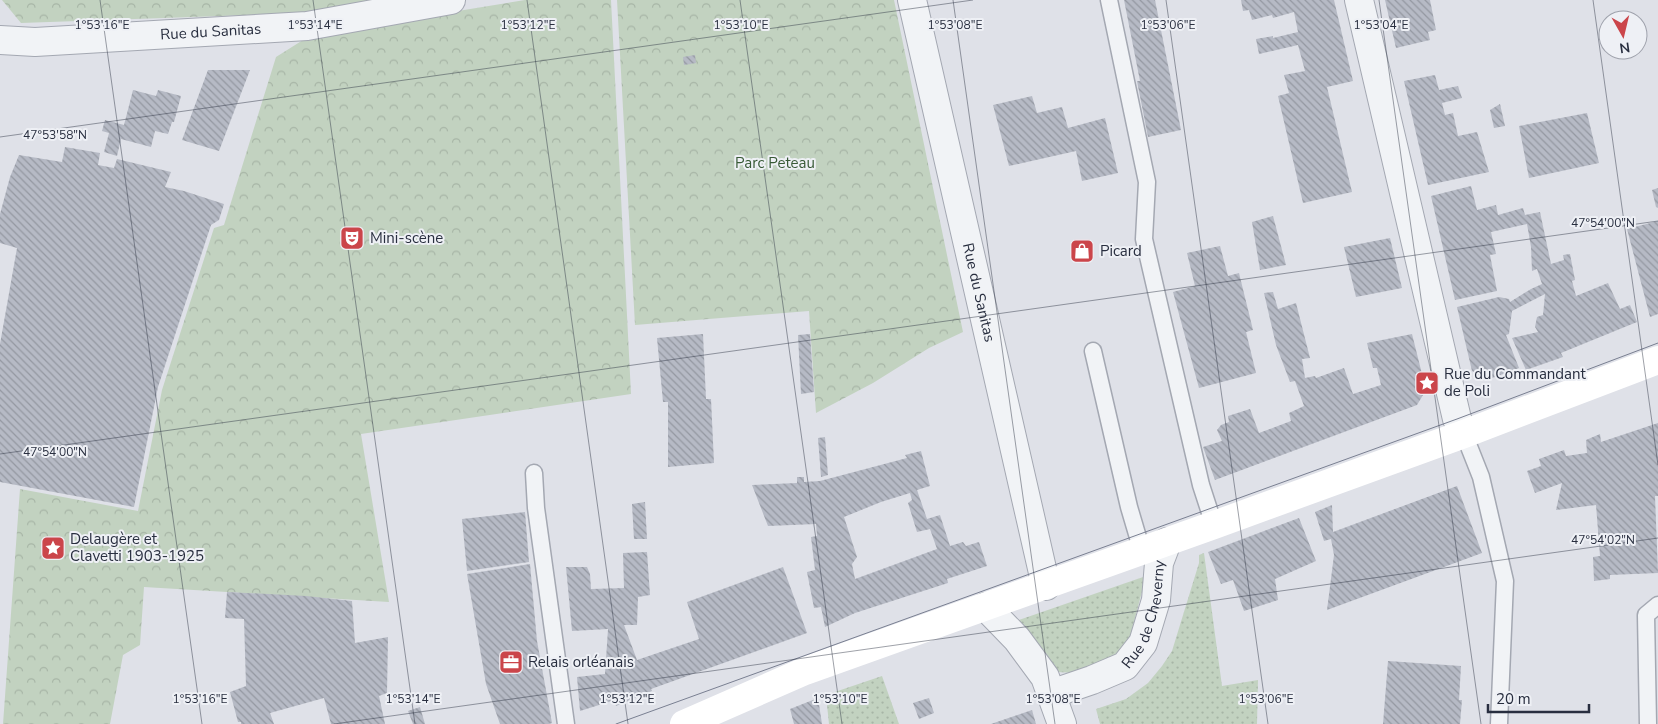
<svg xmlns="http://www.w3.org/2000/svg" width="1658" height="724" viewBox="0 0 1658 724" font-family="'Nunito Sans',sans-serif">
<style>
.grass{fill:url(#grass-dots)}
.park{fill:url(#park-crowns)}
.building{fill:url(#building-back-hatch);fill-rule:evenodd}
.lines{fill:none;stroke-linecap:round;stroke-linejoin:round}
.lane-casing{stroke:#a4a8b2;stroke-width:19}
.street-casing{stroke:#a4a8b2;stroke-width:30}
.lane{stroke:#f1f3f6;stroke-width:16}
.street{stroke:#f1f3f6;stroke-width:28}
.secondary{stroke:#fff;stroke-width:28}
.tram{stroke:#797f91;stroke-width:1}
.ticks{fill:none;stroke:#282e3f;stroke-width:1;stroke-opacity:0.45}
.labels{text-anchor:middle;stroke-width:4;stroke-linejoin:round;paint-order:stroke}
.street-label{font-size:15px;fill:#282e3f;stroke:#eef0f5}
.park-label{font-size:15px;fill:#385a36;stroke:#eef0f5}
.poi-label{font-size:15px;fill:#282e3f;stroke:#eef0f5;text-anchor:start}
.ticks-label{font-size:12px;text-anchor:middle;fill:#282e3f;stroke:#eef0f5;stroke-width:4;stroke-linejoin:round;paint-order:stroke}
</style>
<defs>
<pattern id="grass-dots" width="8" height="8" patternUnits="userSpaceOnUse" patternTransform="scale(1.25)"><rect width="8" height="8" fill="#c2d2c0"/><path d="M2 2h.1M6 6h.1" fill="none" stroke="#a7b5a6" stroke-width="1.8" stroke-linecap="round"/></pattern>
<pattern id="park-crowns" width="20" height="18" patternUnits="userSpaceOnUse" patternTransform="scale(1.25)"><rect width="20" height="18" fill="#c2d2c0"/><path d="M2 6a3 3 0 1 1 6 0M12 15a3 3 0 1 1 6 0" fill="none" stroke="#a7b5a6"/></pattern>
<pattern id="building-back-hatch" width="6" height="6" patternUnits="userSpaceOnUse" patternTransform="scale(1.25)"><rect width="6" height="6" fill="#b6bac5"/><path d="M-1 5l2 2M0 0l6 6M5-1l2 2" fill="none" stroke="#9498a1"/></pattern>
</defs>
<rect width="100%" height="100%" fill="#dfe1e8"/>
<!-- grass -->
<g class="grass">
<path d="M1204 553 1222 686 1258 680 1257 724H1100L1096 709 1126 699 1148 683 1162 666 1172 651 1199 563V555Z"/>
<path d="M1146 576 1128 645 1114 660 1076 673 1057 672 1016 621Z"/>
<path d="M882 676 899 724H829L826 695Z"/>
</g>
<!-- park -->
<g class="park">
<path d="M2 0H392L330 12 21 23Z"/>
<path d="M525 0H611L631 394 361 434 389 602 144 587 140 645 123 655 110 724H3L20 489 138 511 162 390 214 228 224 225 276 57 311 35Z"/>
<path d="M617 0H894L963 332 929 348 873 383 816 413 809 311 635 325Z"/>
</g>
<!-- building -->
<g class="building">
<path d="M1124 0H1155L1181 130 1148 137 1137 81H1140Z"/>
<path d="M1241 0H1334L1353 81 1327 87 1352 192 1303 203 1278 96 1289 93 1284 75 1305 71 1298 45 1259 54 1256 39 1273 36V38L1298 32 1294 12 1273 18 1272 15 1252 20 1249 10 1243 11Z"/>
<path d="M1385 0H1430L1436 30 1428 32 1430 40 1396 48Z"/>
<path d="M695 55 696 63 684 65 683 57Z"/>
<path d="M208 70H250L219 151 182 140Z"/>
<path d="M1435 75 1439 90 1458 86 1462 98 1442 103 1445 115 1453 113 1458 136 1477 132 1489 172 1428 185 1404 81Z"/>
<path d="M133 90 156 96 158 90 181 96 174 122H172L168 134 155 131 151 147 121 139 117 156 104 152 109 133 102 131 105 120 124 125Z"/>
<path d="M1032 96 1037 113 1062 107 1068 128 1105 118 1118 173 1082 181 1076 151 1009 166 993 105Z"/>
<path d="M1500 104 1505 126 1494 128 1490 110Z"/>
<path d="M1587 113 1599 163 1529 178 1519 126Z"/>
<path d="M65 147 100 153 98 165 114 168 117 159 171 172 165 187 184 191 224 204 219 220 211 225 158 387 134 507 0 482V344L17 248 0 243V214L10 177 19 155 62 162Z"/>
<path d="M1471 186 1477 210 1496 205 1498 215 1523 208 1525 215 1540 212 1551 264 1564 260 1563 255 1570 254 1575 280 1572 281 1576 296 1608 283 1620 309 1630 305 1637 322 1561 353 1563 357 1526 370 1512 338 1538 332 1535 327 1537 317 1543 315 1545 294 1512 311 1509 334 1506 335 1519 368 1487 380 1472 371 1457 307 1499 297 1509 299 1510 302 1531 289 1542 284 1537 269 1532 271 1531 247 1527 224 1491 232 1496 254 1490 255 1497 291 1455 300 1431 196Z"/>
<path d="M1658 188V208L1656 207 1652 190Z"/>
<path d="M1273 216 1286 265 1260 270 1252 222Z"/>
<path d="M1658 221V314L1650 317 1627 229Z"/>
<path d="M1390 238 1402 288 1356 297 1344 247Z"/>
<path d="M1220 246 1228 276 1239 273 1253 330 1246 332 1256 373 1199 388 1173 292 1195 286 1187 253Z"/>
<path d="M1273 292 1278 309 1296 303 1310 358 1302 359 1305 378 1315 376 1316 378 1344 368 1353 394 1381 385 1377 368H1373L1367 343 1412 334 1426 390 1417 405 1215 480 1203 447 1222 441 1217 430 1221 425 1229 422 1228 416 1250 409 1259 433 1291 421 1289 413 1304 406 1295 381 1290 382 1276 345 1264 293Z"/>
<path d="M703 334 706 399H711L714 463 668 467V402H663L657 338Z"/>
<path d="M810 334 814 392 801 394 798 335Z"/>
<path d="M1658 423V496H1655L1658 573 1610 575V579L1594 581 1593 557 1600 556 1596 505 1556 510 1562 483 1535 493 1527 471 1541 466 1539 459 1564 450 1566 456 1587 453 1586 440 1600 434 1601 442Z"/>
<path d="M825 437 828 475 821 477 818 438Z"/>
<path d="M921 451 930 486 917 490 927 519 940 515 950 546 963 542 966 546 979 542 987 566 947 579 948 583 855 613 825 627 821 607 814 608 807 572 815 570 811 537 817 536 816 524 768 526 752 485 797 483V477H804V482L820 481 907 458 905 455ZM910 493 912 500 908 503 917 532 930 529 937 549 855 579 852 564 857 557 844 517 881 502Z"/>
<path d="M1457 486 1482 553 1327 610 1334 555 1331 539 1324 541 1315 512 1332 505 1333 532Z"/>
<path d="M645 502 647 539H634L632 504Z"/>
<path d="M525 512 529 562 467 571 462 519Z"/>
<path d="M1299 518 1316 561 1275 579 1278 600 1244 611 1233 580 1221 584 1208 552Z"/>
<path d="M647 552 650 595 638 597 637 625H624L637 660 699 639 687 602 783 567 807 633 651 689 652 691 616 706 615 700 580 711 577 677 605 674 608 629 572 631 566 567H587L590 574 591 589 624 588 623 553Z"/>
<path d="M530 564 537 641 552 723 549 724H500L486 684 467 574Z"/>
<path d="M227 592 306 596 352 601 355 643 388 637 387 693 379 696 385 724H331L324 698 270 713 274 724H241V722H238L230 692 246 686 244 619 225 618Z"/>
<path d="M1388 661 1461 666 1459 700H1462L1460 724H1383Z"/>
<path d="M818 698 822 724H794L790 709Z"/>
<path d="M929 698 934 713 919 719 913 703Z"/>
<path d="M420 707 425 724H413L408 711Z"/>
<path d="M1032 710 1036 724H991Z"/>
</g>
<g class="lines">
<!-- lane casing -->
<g class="lane-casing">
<g id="lane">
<path d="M1109 0 1147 182 1144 239 1201 485 1214 525"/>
<path d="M1093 351 1129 507 1142 551"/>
<path d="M1464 434 1481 477 1505 581 1499 724"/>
<path d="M534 473 536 508 566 724"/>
<path d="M1648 724 1646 615 1658 605"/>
</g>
</g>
<!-- street casing -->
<g class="street-casing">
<g id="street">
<path id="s1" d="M912 0 1046 586"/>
<path d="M1359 0 1457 419 1464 434"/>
<path id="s2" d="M0 40 35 42 307 26 451 0"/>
<path d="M986 607 1017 639 1045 677 1062 724"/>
<path id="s3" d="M1051 694 1092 680 1125 666 1143 643 1156 600 1159 563 1167 542"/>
</g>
</g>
<!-- lane -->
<use href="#lane" class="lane"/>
<!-- street -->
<use href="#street" class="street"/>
<!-- secondary -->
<path class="secondary" d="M684 724 805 671 1214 525 1464 434 1658 360"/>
<!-- tram -->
<path class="tram" d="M616 724 1457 419 1658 343"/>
</g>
<!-- ticks -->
<path class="ticks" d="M100 0 202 724M313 0 415 724M527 0 628 724M740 0 842 724M953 0 1055 724M1166 0 1268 724M1379 0 1481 724M1593 0 1658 465M0 137 973 0M0 454 1658 221M334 724 1658 538"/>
<!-- icons -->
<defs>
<g id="theatre-square" transform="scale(1.25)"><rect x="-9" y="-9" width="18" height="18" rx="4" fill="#cb454a" stroke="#eef0f5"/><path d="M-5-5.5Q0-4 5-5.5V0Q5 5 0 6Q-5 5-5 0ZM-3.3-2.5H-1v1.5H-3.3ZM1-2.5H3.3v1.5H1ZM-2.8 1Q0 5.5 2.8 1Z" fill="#fff"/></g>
<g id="shop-square" transform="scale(1.25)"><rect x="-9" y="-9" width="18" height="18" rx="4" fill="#cb454a" stroke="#eef0f5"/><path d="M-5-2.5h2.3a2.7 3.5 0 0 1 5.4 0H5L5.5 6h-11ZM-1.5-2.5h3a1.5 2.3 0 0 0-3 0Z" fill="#fff"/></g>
<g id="sight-square" transform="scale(1.25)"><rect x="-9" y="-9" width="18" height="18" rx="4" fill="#cb454a" stroke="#eef0f5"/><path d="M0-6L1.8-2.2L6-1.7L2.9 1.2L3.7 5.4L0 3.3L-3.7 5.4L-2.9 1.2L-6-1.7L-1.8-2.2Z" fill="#fff"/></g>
<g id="office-square" transform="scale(1.25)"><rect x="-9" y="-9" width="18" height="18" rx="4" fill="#cb454a" stroke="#eef0f5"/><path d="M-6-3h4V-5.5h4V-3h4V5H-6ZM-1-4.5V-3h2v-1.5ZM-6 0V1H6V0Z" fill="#fff"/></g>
</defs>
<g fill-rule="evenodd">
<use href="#theatre-square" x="352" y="238"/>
<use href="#shop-square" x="1082" y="251"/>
<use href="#sight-square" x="1427" y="383"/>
<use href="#sight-square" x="53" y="548"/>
<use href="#office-square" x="511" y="662"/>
</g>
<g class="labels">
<!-- street labels -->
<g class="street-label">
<text dy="5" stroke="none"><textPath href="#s2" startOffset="211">Rue du Sanitas</textPath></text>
<text dy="5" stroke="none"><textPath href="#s1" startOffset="300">Rue du Sanitas</textPath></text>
<text dy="5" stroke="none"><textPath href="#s3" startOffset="136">Rue de Cheverny</textPath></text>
</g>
<!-- park labels -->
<g class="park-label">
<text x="775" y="168">Parc Peteau</text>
</g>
<!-- poi labels -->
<g class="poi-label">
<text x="370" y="243">Mini-scène</text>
<text x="1100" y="256">Picard</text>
<text x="1444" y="379">Rue du Commandant<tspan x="1444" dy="17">de Poli</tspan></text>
<text x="70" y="544">Delaugère et<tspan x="70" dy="17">Clavetti 1903-1925</tspan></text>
<text x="528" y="667">Relais orléanais</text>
</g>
</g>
<g class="ticks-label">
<text x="102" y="29">1°53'16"E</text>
<text x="315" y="29">1°53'14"E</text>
<text x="528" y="29">1°53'12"E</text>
<text x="741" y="29">1°53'10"E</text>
<text x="955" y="29">1°53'08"E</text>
<text x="1168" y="29">1°53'06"E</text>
<text x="1381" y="29">1°53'04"E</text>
<text x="55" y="139">47°53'58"N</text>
<text x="1603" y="227">47°54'00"N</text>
<text x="55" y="456">47°54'00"N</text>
<text x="1603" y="544">47°54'02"N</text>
<text x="200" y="703">1°53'16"E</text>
<text x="413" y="703">1°53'14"E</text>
<text x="627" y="703">1°53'12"E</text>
<text x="840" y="703">1°53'10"E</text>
<text x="1053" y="703">1°53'08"E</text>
<text x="1266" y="703">1°53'06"E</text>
</g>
<!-- north arrow -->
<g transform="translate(1623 35) rotate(172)"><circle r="24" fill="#eef0f5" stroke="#9fa2ac"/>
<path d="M0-4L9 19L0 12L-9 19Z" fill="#cb454a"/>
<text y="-8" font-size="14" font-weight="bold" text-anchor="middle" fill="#282e3f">N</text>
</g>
<!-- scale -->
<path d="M1488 704v8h101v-8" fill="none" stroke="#282e3f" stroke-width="2.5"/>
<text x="1496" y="704" font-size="15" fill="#282e3f" stroke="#eef0f5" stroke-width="4" paint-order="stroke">20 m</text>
</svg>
